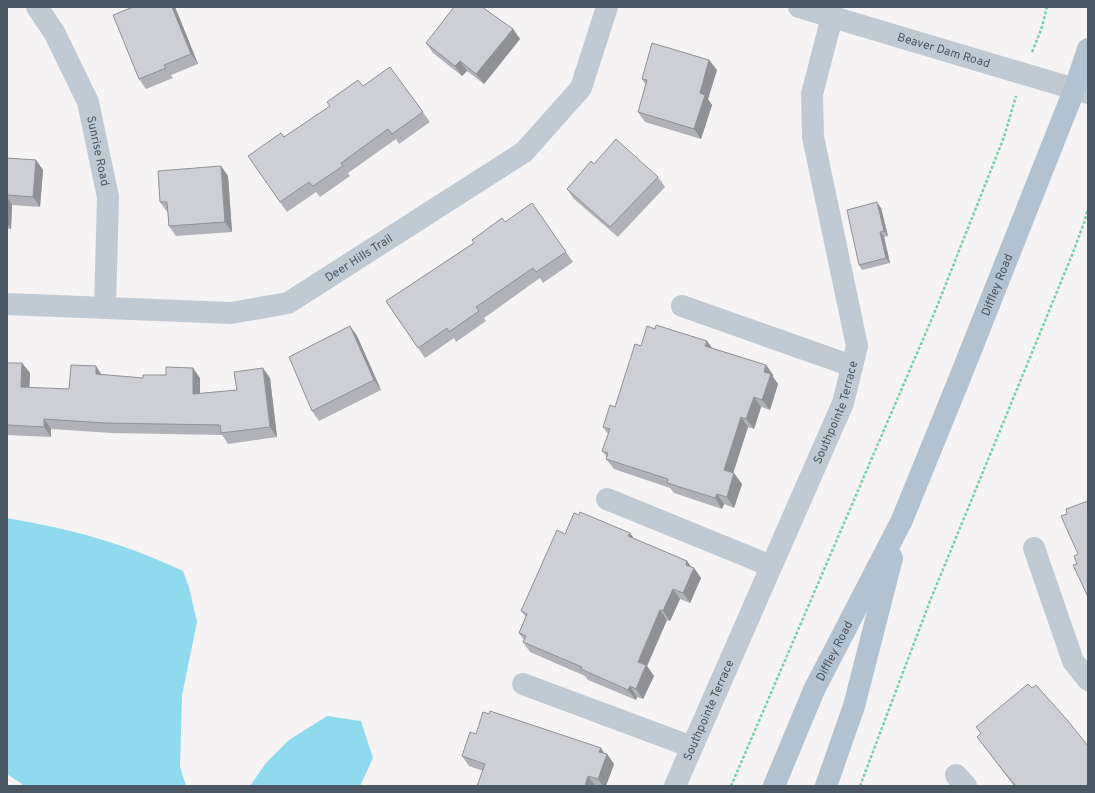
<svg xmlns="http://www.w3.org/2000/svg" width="1095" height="793" viewBox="0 0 1095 793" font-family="Overpass,sans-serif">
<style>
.water{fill:#90daee}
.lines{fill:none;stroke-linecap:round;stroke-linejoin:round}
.path{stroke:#7ad0a6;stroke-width:2.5;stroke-dasharray:3 2;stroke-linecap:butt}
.minor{stroke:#c1cad2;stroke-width:22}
.major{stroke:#b3c2d1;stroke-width:22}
.wall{fill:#b0b2b7}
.shaded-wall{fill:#909195}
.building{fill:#cdcfd5;stroke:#909195}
.labels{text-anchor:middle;stroke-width:3;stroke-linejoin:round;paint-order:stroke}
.street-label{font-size:12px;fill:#4a5661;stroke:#fff}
</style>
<rect width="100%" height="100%" fill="#f5f3f3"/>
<!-- water -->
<g class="water">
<path d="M7 518C39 524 72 530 103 540 130 548 157 559 183 571L189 587 197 622 182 695 180 767 186 786H23L22 784 7 774Z"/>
<path d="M327 716 361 721 373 758 360 786H250L266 763 289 740Z"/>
</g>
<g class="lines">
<!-- path -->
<g class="path">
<path d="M1032 52 1041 30 1047 7"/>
<path d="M731 786 936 309 1004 137 1016 96"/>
<path d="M860 786 930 601 1072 255 1084 223 1088 209"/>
</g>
<!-- minor -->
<g class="minor">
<path id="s1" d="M37 7 54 32 88 102 108 197 105 308"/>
<path id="s2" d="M799 7 1088 93"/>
<path id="s3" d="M7 304 231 313 288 303 524 152 581 88 607 7"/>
<path d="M682 306 852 366"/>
<path d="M607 499 771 566"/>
<path d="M1034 548 1073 661 1088 680"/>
<path d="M523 684 692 747"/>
<path d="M956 775 966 786"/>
<path id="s4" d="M675 786 843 403 857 346 813 137 812 94 832 17"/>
</g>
<!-- major -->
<g class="major">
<path id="s5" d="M774 786 814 690 902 520 961 375 1075 88 1088 49"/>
<path d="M826 786 854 706 892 558"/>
</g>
</g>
<!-- wall -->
<g class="wall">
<path d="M133 7H175L198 64 171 75 173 78 146 89 139 79Z"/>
<path d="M513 29 520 39 484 84 467 71 462 76 433 53 426 43Z"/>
<path d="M709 60 717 70 708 99 712 105 701 139 645 122 638 112 646 85 642 79Z"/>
<path d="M390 67 430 122 399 144 396 139 348 173 350 176 320 197 316 192 287 212 248 156 284 137 330 106 363 86Z"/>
<path d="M7 158 36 160 43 170 40 207 12 205 11 229H7Z"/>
<path d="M594 164 658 177 665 187 618 237 574 199 567 189Z"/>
<path d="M221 166 228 176 232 232 176 236 169 226 168 213 160 202Z"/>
<path d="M532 203 573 262 543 283 540 278 484 318 486 321 456 342 454 338 425 358 386 301 505 222Z"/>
<path d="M881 208 888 236 884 237 890 263 862 270 859 265Z"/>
<path d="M350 326 357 336 381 390 319 421 312 411Z"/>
<path d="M655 329 707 341 712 348 766 365 773 375V377L778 384 770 410 761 407 754 429 748 427 733 473 742 484 734 508 724 504 722 509 674 493 670 488 614 469 606 459 607 457 602 451 608 434 603 427 615 407 641 346Z"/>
<path d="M7 363H22L30 373 29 388 69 389 102 375 143 378H200V394L237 390 270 378 277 437 228 444 222 435 112 433 51 429V437L7 435Z"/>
<path d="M630 533 634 539 687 561 692 568H694L701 578 690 603 680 599 670 621 667 620 647 666 654 676 643 699 637 697 636 700 588 680 585 676 530 652 523 642 524 640 519 633 526 617 521 611 565 534Z"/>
<path d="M476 734 601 748 604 753 607 754 614 764 606 786H477L483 771 469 766 462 756Z"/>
<path d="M977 737 1088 786H1014Z"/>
</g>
<!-- shaded-wall -->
<g class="shaded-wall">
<path d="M172 7H175L198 64 191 54Z"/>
<path d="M513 29 520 39 484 84 476 74Z"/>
<path d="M709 60 717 70 708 99 712 105 701 139 694 129 700 93Z"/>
<path d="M460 61 467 71 462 76 455 66Z"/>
<path d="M36 160 43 170 40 207 33 197Z"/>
<path d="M221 166 228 176 232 232 225 222Z"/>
<path d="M7 197 12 205 11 229 7 223Z"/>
<path d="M877 202 881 208 888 236 884 231Z"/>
<path d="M880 232 884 237 890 263 886 258Z"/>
<path d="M350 326 357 336 381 390 374 380Z"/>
<path d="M707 341 714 351 705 346Z"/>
<path d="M22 363 30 373 29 398 21 387Z"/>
<path d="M766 365 773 375V377L778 384 770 410 762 400 764 372Z"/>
<path d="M96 366 103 377 96 374Z"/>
<path d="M193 368 200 378V404L193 394Z"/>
<path d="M263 368 270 378 277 437 270 427Z"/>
<path d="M754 397 761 407 754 429 746 419Z"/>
<path d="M741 417 748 427 731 480 724 470Z"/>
<path d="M44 419 51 429V437L44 427Z"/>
<path d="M734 473 742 484 734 508 727 497Z"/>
<path d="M717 494 724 504 722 509 715 498Z"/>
<path d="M630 533 637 543 628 536Z"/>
<path d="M687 561 693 570 694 568 701 578 690 603 683 593 686 565Z"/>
<path d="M673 589 680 599 670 621 663 611Z"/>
<path d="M660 610 667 620 647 666 654 676 643 699 636 689 638 662Z"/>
<path d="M630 686 637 697 636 700 628 690Z"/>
<path d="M601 748 606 756 607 754 614 764 606 786H603L598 779 599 752Z"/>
<path d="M588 776 595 786H585Z"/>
</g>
<!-- building -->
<g class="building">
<path d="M133 7H172L191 54 164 65 166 68 139 79 113 15Z"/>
<path d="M454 7H482L513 29 476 74 460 61 455 66 426 43Z"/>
<path d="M652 43 709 60 700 93 705 95 694 129 638 112 647 80 642 79Z"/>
<path d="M390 67 423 112 392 134 388 129 341 163 343 166 313 186 309 182 280 202 248 156 281 133 284 137 330 106 327 102 358 80 363 86Z"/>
<path d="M616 139 658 177 610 227 567 189 591 161 594 164Z"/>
<path d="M7 158 36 160 33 197 7 195Z"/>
<path d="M221 166 225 222 169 226 167 202H160L158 171Z"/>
<path d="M877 202 884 231 880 232 886 258 859 265 847 210Z"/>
<path d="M532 203 566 252 536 272 533 268 476 307 479 311 449 332 447 328 418 348 386 301 474 243 472 240 502 218 505 222Z"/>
<path d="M656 325 707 341 705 346 766 365 764 372 771 374 762 400 754 397 746 419 741 417 724 470 734 473 727 497 717 494 715 498 667 483 668 479 606 459 608 453 602 451 610 429 603 427 610 405 615 407 635 344 641 346 647 326 655 329Z"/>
<path d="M350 326 374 380 312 411 289 357Z"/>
<path d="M7 363H22L21 387 69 389 71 365 96 366V374L143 378V375H166V367L193 368V394L237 390 234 372 263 368 270 427 221 433 220 425 105 423 44 419V427L7 425Z"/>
<path d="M1088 501V597L1073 565 1077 564 1074 556 1078 554 1061 516 1067 514 1066 509Z"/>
<path d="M580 512 630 533 628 536 687 561 686 565 694 568 683 593 673 589 663 611 660 610 638 662 646 665 636 689 630 686 628 690 581 669 582 667 523 642 526 636 519 633 527 614 521 611 557 530 565 534 574 513 579 515Z"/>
<path d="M1028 684 1032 688 1036 685 1068 721 1088 746V786H1016L1005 773 977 737 981 733 976 727Z"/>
<path d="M490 711 601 748 599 752 607 754 598 779 588 776 585 786H477L485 764 462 756 470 732 476 734 483 712 489 714Z"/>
</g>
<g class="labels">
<!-- street labels -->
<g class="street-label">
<text dy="4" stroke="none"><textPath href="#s2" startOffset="151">Beaver Dam Road</textPath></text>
<text dy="4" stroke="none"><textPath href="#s1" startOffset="158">Sunrise Road</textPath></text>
<text dy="4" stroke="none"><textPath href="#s3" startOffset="366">Deer Hills Trail</textPath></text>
<text dy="4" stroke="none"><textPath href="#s5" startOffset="549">Diffley Road</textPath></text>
<text dy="4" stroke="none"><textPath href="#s4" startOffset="407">Southpointe Terrace</textPath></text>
<text dy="4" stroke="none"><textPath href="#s5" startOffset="148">Diffley Road</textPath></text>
<text dy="4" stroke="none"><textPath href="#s4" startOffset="83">Southpointe Terrace</textPath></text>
</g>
</g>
<!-- border -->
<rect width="1095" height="793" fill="none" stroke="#4a5661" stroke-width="16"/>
</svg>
